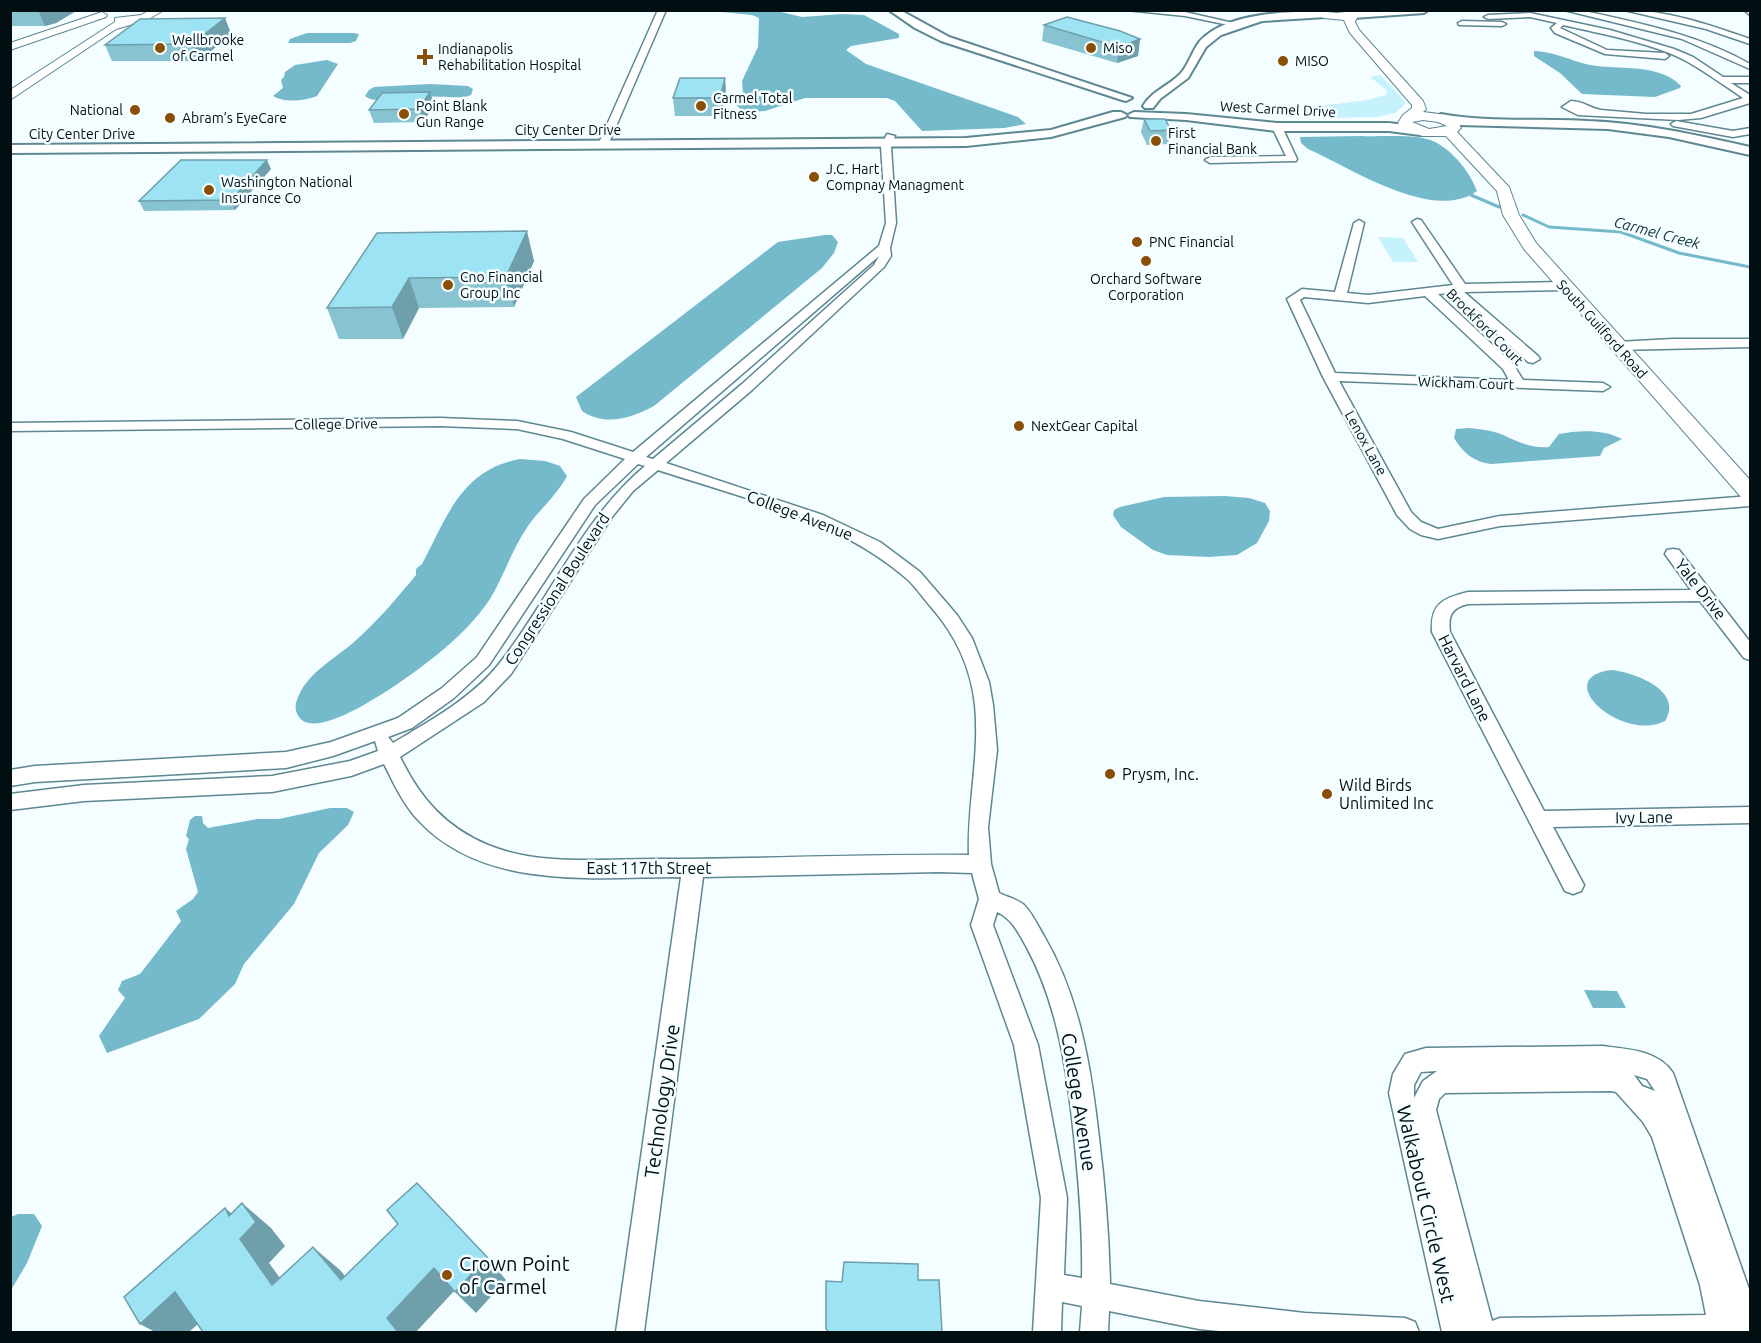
<svg xmlns="http://www.w3.org/2000/svg" width="1761" height="1343" viewBox="0 0 1761 1343" font-family="Ubuntu,sans-serif">
<style>
.green{fill:#c6f2fd}
.water{fill:#75baca}
.lines{fill:none;stroke-linecap:round;stroke-linejoin:round}
.stream{stroke:#75baca;stroke-width:3}
.minor-casing{stroke:#5d8791;stroke-width:3}
.tertiary-casing{stroke:#5d8791;stroke-width:4}
.secondary-casing{stroke:#5d8791;stroke-width:2}
.minor{fill:#fff;fill-rule:evenodd}
.tertiary{fill:#fff;fill-rule:evenodd}
.secondary{fill:#fff;fill-rule:evenodd}
.wall{fill:#87c3d1}
.shaded-wall{fill:#6e9faa}
.building{fill:#9de3f3;stroke:#6e9faa;stroke-width:1.5}
.poi-dot{fill:#895005;stroke:#f4fdff;stroke-width:2}
.labels{text-anchor:middle;stroke-width:5;stroke-linejoin:round;paint-order:stroke}
.far-poi-label{font-size:14px;fill:#010f13;stroke:#f4fdff;text-anchor:start}
.far-street-label{font-size:14px;fill:#010f13;stroke:#f4fdff}
.far-water-label{font-size:15px;font-style:italic;fill:#10333a;stroke:#f4fdff}
.street-label{font-size:16px;fill:#010f13;stroke:#f4fdff}
.poi-label{font-size:16px;fill:#010f13;stroke:#f4fdff;text-anchor:start}
.near-street-label{font-size:20px;fill:#010f13;stroke:#f4fdff}
.near-poi-label{font-size:20px;fill:#010f13;stroke:#f4fdff;text-anchor:start}
</style>
<rect width="100%" height="100%" fill="#f4fdff"/>
<!-- green -->
<g class="green">
<path d="M1380 75 1406 103 1395 113 1377 117 1324 118 1320 111 1323 106 1367 100 1386 95 1387 90 1370 77Z"/>
<path d="M1378 237 1403 238 1418 262H1393Z"/>
</g>
<!-- water -->
<g class="water">
<path d="M712 11H777L802 17 842 14 864 15 899 34V38L851 46 846 50 866 64 1018 117 1026 124 1004 128 922 131 895 101 887 98H805L765 111 745 113 736 105 743 94 742 81 758 47 759 18 752 15Z"/>
<path d="M307 33H353L359 34 356 41 350 43H288L290 39Z"/>
<path d="M1534 51C1553 51 1571 61 1590 65 1618 70 1660 63 1681 86L1680 88 1655 97 1582 94 1560 73 1534 56Z"/>
<path d="M327 60 338 64 317 96C305 101 284 103 273 96L283 88 281 80 284 77 285 72 295 65Z"/>
<path d="M430 84 468 86 473 89 471 95C463 100 424 95 411 96 397 96 376 105 365 96L369 90 374 87Z"/>
<path d="M1361 136C1380 137 1419 133 1435 142 1453 151 1470 172 1477 191 1433 223 1351 168 1308 149L1301 143 1300 137Z"/>
<path d="M825 235H832L838 242 834 253 822 268 654 406C631 418 606 427 582 411L576 397 778 242Z"/>
<path d="M1469 428C1478 429 1488 430 1498 433 1516 440 1529 449 1549 447L1559 434C1578 430 1604 429 1622 439L1604 448 1600 456 1491 464C1474 462 1463 453 1454 438L1456 429Z"/>
<path d="M520 459 545 461 560 466 567 476C557 495 540 509 528 526 512 549 504 576 490 599 480 614 467 628 454 640 436 658 320 748 299 717 294 710 295 703 299 695 309 672 336 658 354 642 377 622 397 598 416 575V569L422 564C447 517 461 470 520 459Z"/>
<path d="M1225 496 1249 498 1265 503 1270 511 1269 521 1257 543 1237 555 1209 557 1167 555 1153 550 1121 527 1113 515 1114 510 1120 507 1164 497Z"/>
<path d="M1611 670C1633 672 1684 690 1665 721 1622 743 1549 678 1611 670Z"/>
<path d="M330 808H347L354 812 348 825 319 853 294 904 244 964 235 984 199 1019 107 1053 99 1036 125 998 118 990 122 981 140 974 181 921 176 911 193 899 198 892 186 849 189 839 186 836 190 820 195 816H202L203 823 208 828 257 819H279Z"/>
<path d="M1584 990 1617 991 1626 1008H1593Z"/>
<path d="M18 1214H34L42 1226 27 1263 11 1290V1217Z"/>
</g>
<g class="lines">
<!-- stream -->
<g class="stream">
<path d="M1471 195 1499 207"/>
<path d="M1523 215 1549 227 1621 232 1679 253 1750 267"/>
</g>
<!-- minor casing -->
<g class="minor-casing">
<g id="minor">
<path d="M658 10H666L608 145 600 147 598 145Z"/>
<path d="M1126 10 1185 12 1242 25 1238 27 1185 16Z"/>
<path d="M1564 10H1580C1639 23 1697 34 1750 64V69L1682 39Z"/>
<path d="M1624 10C1667 10 1710 25 1750 39V44L1706 29Z"/>
<path d="M1744 10H1750V15Z"/>
<path d="M1530 13 1610 30 1674 49 1693 57 1723 77H1750V83H1731L1750 95V103L1701 118 1678 120 1578 115 1562 107 1571 101C1586 102 1589 108 1601 110L1646 114H1691L1743 98C1725 86 1707 73 1688 62 1657 44 1598 33 1563 25L1560 28 1607 50 1665 53 1669 56 1665 59 1605 54 1555 33 1551 28 1557 23 1530 17 1488 19 1484 17 1488 15Z"/>
<path d="M1462 21 1502 22 1506 24 1502 26 1459 25 1458 23Z"/>
<path d="M1676 121 1733 131 1750 128V134L1733 137 1673 126 1671 124Z"/>
<path d="M1277 124 1282 127 1297 159 1296 161 1210 163 1205 160 1210 157 1286 156 1272 127Z"/>
<path d="M887 134 895 136 891 147 896 223 890 248 891 256 884 267 752 390 666 463 823 515 880 542 920 572 957 615 972 638 989 682 993 705 997 750 988 827 991 864 999 893C1007 897 1017 899 1024 905 1032 913 1038 926 1044 936 1080 998 1091 1067 1099 1138 1105 1186 1109 1235 1110 1284L1199 1301 1305 1313 1405 1318 1415 1322 1419 1332H1229L1199 1329 1109 1311 1108 1332H1080L1082 1306 1062 1302 1061 1332H1033L1041 1198 1014 1045 971 925 979 899 972 873 939 872 703 877 644 1332H616L681 877C596 877 486 891 420 822 404 806 394 784 384 764L351 776 272 792 84 801 10 810V794L84 785 272 776 350 761 378 751 375 741 333 756 286 768 35 782 10 786V770L35 766 286 752 331 742 398 718 442 688 477 657 584 499 625 459 563 439 517 429 440 426 10 431V423L440 418 517 421 571 432 633 452 879 246 886 223 881 147ZM879 256 874 265 742 384 653 459 646 457ZM638 464 645 466C581 520 550 599 499 664 473 697 430 721 393 743L388 737 412 728 454 698 489 665 595 505ZM658 470C742 498 839 519 907 579 916 587 923 598 931 607 955 634 971 668 975 705 980 756 967 805 969 855 864 854 760 859 655 859 601 859 539 866 488 845 445 827 420 798 400 757L484 702 511 674 612 517 633 491ZM997 912C1012 919 1018 932 1026 946 1058 1005 1067 1071 1074 1136 1079 1184 1083 1231 1082 1278L1064 1275 1067 1198 1038 1045 993 925Z"/>
<path d="M1417 219 1421 220 1465 284 1564 282 1570 286 1564 290 1464 292 1538 356 1540 359 1533 363 1528 362 1451 293 1438 294 1513 364 1523 380 1603 383 1610 387 1603 391 1339 381 1411 512 1421 522 1438 529 1500 516 1750 496V506L1500 526 1438 539 1421 535 1410 529 1397 515 1323 377 1287 299 1302 289 1335 292 1354 223 1359 220 1364 223 1347 293 1368 295 1453 285 1412 222ZM1425 296 1503 369 1509 380 1335 373 1300 300 1304 297 1368 303Z"/>
<path d="M1673 339H1750V347L1617 350 1611 346 1617 342Z"/>
<path d="M1673 549 1679 550 1750 642V660L1744 658 1700 601 1468 604C1451 608 1448 616 1450 632L1544 811 1750 807V823L1553 827 1584 885 1581 891 1573 894 1565 891 1432 632C1430 604 1443 598 1468 592L1691 590 1665 554 1667 550Z"/>
<path d="M1602 1046C1627 1049 1658 1050 1673 1073L1750 1292V1332H1442L1389 1093 1393 1074 1405 1054 1426 1048ZM1437 1071 1423 1081 1414 1098V1085L1421 1072ZM1634 1075 1647 1079 1655 1091 1642 1086ZM1611 1091 1616 1092 1643 1122 1652 1137 1700 1285 1706 1315 1500 1318 1492 1321 1436 1110 1439 1099 1445 1093Z"/>
</g>
</g>
<!-- tertiary casing -->
<g class="tertiary-casing">
<g id="tertiary">
<path d="M889 10H900L949 37 1132 98 1126 101 1122 100 941 41 915 28Z"/>
<path d="M1376 10H1428L1424 13 1353 18 1348 15 1353 12Z"/>
<path d="M1323 12 1326 13V17L1262 21 1221 35 1206 47 1188 78 1160 99 1153 108H1145L1143 106C1153 90 1169 86 1181 73 1189 64 1192 51 1200 41 1226 13 1287 11 1323 12Z"/>
<path d="M1113 112H1121L1127 115 1125 117 1051 137 966 146 10 153V145L966 138 1051 130Z"/>
<path d="M1134 112 1186 114 1277 123H1389L1420 127 1426 131 1420 135 1389 131H1277L1186 120 1130 117 1128 115Z"/>
<path d="M1441 114C1490 123 1538 118 1588 121 1643 123 1697 135 1750 147V155L1669 137 1608 129 1459 125 1437 120 1435 118Z"/>
</g>
</g>
<!-- secondary casing -->
<g class="secondary-casing">
<g id="secondary">
<path d="M150 10H164L147 20 116 29 10 100V90L115 22V18L141 15Z"/>
<path d="M1309 10 1337 13 1360 10 1355 22 1359 30 1423 101 1426 109 1423 112C1437 114 1456 114 1461 128L1457 132 1509 187 1519 215 1536 243 1750 480V499L1742 498 1524 249 1503 215 1497 191 1446 136H1422L1400 126 1398 123 1403 115 1412 108V105L1350 33 1344 20 1324 18ZM1423 120 1438 122 1447 126 1429 129 1412 122Z"/>
<path d="M102 12 107 15 106 17 10 50V43Z"/>
</g>
</g>
<!-- minor -->
<use href="#minor" class="minor"/>
<!-- tertiary -->
<use href="#tertiary" class="tertiary"/>
<!-- secondary -->
<use href="#secondary" class="secondary"/>
</g>
<!-- wall -->
<g class="wall">
<path d="M10 10H87L76 11 56 23 45 26H10Z"/>
<path d="M225 18 231 34 199 61H112L105 45Z"/>
<path d="M1044 25 1140 39 1138 56 1117 63 1042 41Z"/>
<path d="M725 78 726 95 721 116H675L673 98Z"/>
<path d="M430 92 434 105 423 122 374 123 369 110Z"/>
<path d="M1144 119 1171 130 1168 144 1147 145 1141 132Z"/>
<path d="M271 169 235 210 144 211 139 201Z"/>
<path d="M377 233 534 261 514 307 419 308 403 339H339L327 308Z"/>
</g>
<!-- shaded-wall -->
<g class="shaded-wall">
<path d="M38 10H76V11L56 23 45 26Z"/>
<path d="M225 18 231 34 199 61 192 44Z"/>
<path d="M1140 39 1138 56 1117 63 1119 47Z"/>
<path d="M725 78 726 95 721 116 720 98Z"/>
<path d="M430 92 434 105 423 122 419 109Z"/>
<path d="M267 160 271 169 235 210 231 200Z"/>
<path d="M527 231 534 261 514 307 506 277Z"/>
<path d="M409 278 419 308 403 339 392 307Z"/>
<path d="M242 1203 271 1228 285 1246 269 1263 301 1307 272 1285 240 1239 229 1216 225 1208 250 1229Z"/>
<path d="M313 1247 340 1270 366 1302 341 1280Z"/>
<path d="M487 1257 506 1280 476 1313 455 1292Z"/>
<path d="M434 1268 455 1290 416 1332H398L387 1318Z"/>
<path d="M175 1292 209 1314 189 1332H155L140 1324Z"/>
</g>
<!-- building -->
<g class="building">
<path d="M1067 17 1120 31 1140 39 1119 47 1044 25Z"/>
<path d="M225 18 192 44 105 45 140 19Z"/>
<path d="M680 78H725L720 98H673Z"/>
<path d="M430 92 419 109 369 110 382 93Z"/>
<path d="M1144 119H1165L1171 130 1150 131Z"/>
<path d="M181 160H267L231 200 139 201Z"/>
<path d="M527 231 506 277 409 278 392 307 327 308 377 233Z"/>
<path d="M417 1183 487 1257 455 1292 434 1268 387 1318 398 1332H203L175 1292 140 1324 124 1297 225 1208 229 1216 242 1203 256 1222 240 1239 272 1285 313 1247 341 1280 398 1224 387 1210Z"/>
<path d="M844 1262 918 1264V1280H939L942 1332H829L826 1329V1281L842 1282Z"/>
</g>
<!-- markers -->
<g class="poi-dot">
<circle cx="160" cy="48" r="6"/>
<circle cx="1091" cy="48" r="6"/>
<path d="M422 48h6v6h6v6h-6v6h-6v-6h-6v-6h6z"/>
<circle cx="1283" cy="61" r="6"/>
<circle cx="701" cy="106" r="6"/>
<circle cx="135" cy="110" r="6"/>
<circle cx="404" cy="114" r="6"/>
<circle cx="170" cy="118" r="6"/>
<circle cx="1156" cy="141" r="6"/>
<circle cx="814" cy="177" r="6"/>
<circle cx="209" cy="190" r="6"/>
<circle cx="1137" cy="242" r="6"/>
<circle cx="1146" cy="261" r="6"/>
<circle cx="448" cy="285" r="6"/>
<circle cx="1019" cy="426" r="6"/>
<circle cx="1110" cy="774" r="6"/>
<circle cx="1327" cy="794" r="6"/>
<circle cx="447" cy="1275" r="6"/>
</g>
<g class="labels">
<!-- far-poi labels -->
<g class="far-poi-label">
<text x="172" y="45">Wellbrooke<tspan x="172" dy="16">of Carmel</tspan></text>
<text x="1103" y="53">Miso</text>
<text x="438" y="54">Indianapolis<tspan x="438" dy="16">Rehabilitation Hospital</tspan></text>
<text x="1295" y="66">MISO</text>
<text x="713" y="103">Carmel Total<tspan x="713" dy="16">Fitness</tspan></text>
<text x="416" y="111">Point Blank<tspan x="416" dy="16">Gun Range</tspan></text>
<text x="123" y="115" text-anchor="end">National</text>
<text x="182" y="123">Abram’s EyeCare</text>
<text x="1168" y="138">First<tspan x="1168" dy="16">Financial Bank</tspan></text>
<text x="826" y="174">J.C. Hart<tspan x="826" dy="16">Compnay Managment</tspan></text>
<text x="221" y="187">Washington National<tspan x="221" dy="16">Insurance Co</tspan></text>
<text x="1149" y="247">PNC Financial</text>
<text x="460" y="282">Cno Financial<tspan x="460" dy="16">Group Inc</tspan></text>
<text x="1146" y="284" text-anchor="middle">Orchard Software<tspan x="1146" dy="16">Corporation</tspan></text>
<text x="1031" y="431">NextGear Capital</text>
</g>
<!-- far-street labels -->
<g class="far-street-label">
<text transform="translate(1278 109) rotate(3)" y="5">West Carmel Drive</text>
<text x="568" y="135">City Center Drive</text>
<text x="82" y="139">City Center Drive</text>
<text transform="translate(1485 327) rotate(45)" y="5">Brockford Court</text>
<text transform="translate(1602 329) rotate(48)" y="5">South Guilford Road</text>
<text transform="translate(1466 383) rotate(2)" y="5">Wickham Court</text>
<text transform="translate(336 424) rotate(-1)" y="5">College Drive</text>
<text transform="translate(1366 443) rotate(61)" y="5">Lenox Lane</text>
</g>
<!-- far-water labels -->
<g class="far-water-label">
<text transform="translate(1657 233) rotate(15)" y="5">Carmel Creek</text>
</g>
<!-- street labels -->
<g class="street-label">
<text transform="translate(800 515) rotate(21)" y="6">College Avenue</text>
<text transform="translate(557 589) rotate(-57)" y="6">Congressional Boulevard</text>
<text transform="translate(1701 589) rotate(52)" y="6">Yale Drive</text>
<text transform="translate(1465 678) rotate(63)" y="6">Harvard Lane</text>
<text transform="translate(1644 817) rotate(-1)" y="6">Ivy Lane</text>
<text x="649" y="874">East 117th Street</text>
</g>
<!-- poi labels -->
<g class="poi-label">
<text x="1122" y="780">Prysm, Inc.</text>
<text x="1339" y="791">Wild Birds<tspan x="1339" dy="18">Unlimited Inc</tspan></text>
</g>
<!-- near-street labels -->
<g class="near-street-label">
<text transform="translate(662 1101) rotate(-82)" y="7">Technology Drive</text>
<text transform="translate(1079 1102) rotate(81)" y="7">College Avenue</text>
<text transform="translate(1426 1204) rotate(77)" y="7">Walkabout Circle West</text>
</g>
<!-- near-poi labels -->
<g class="near-poi-label">
<text x="459" y="1271">Crown Point<tspan x="459" dy="23">of Carmel</tspan></text>
</g>
</g>
<!-- border -->
<rect width="1761" height="1343" fill="none" stroke="#010f13" stroke-width="24"/>
</svg>
